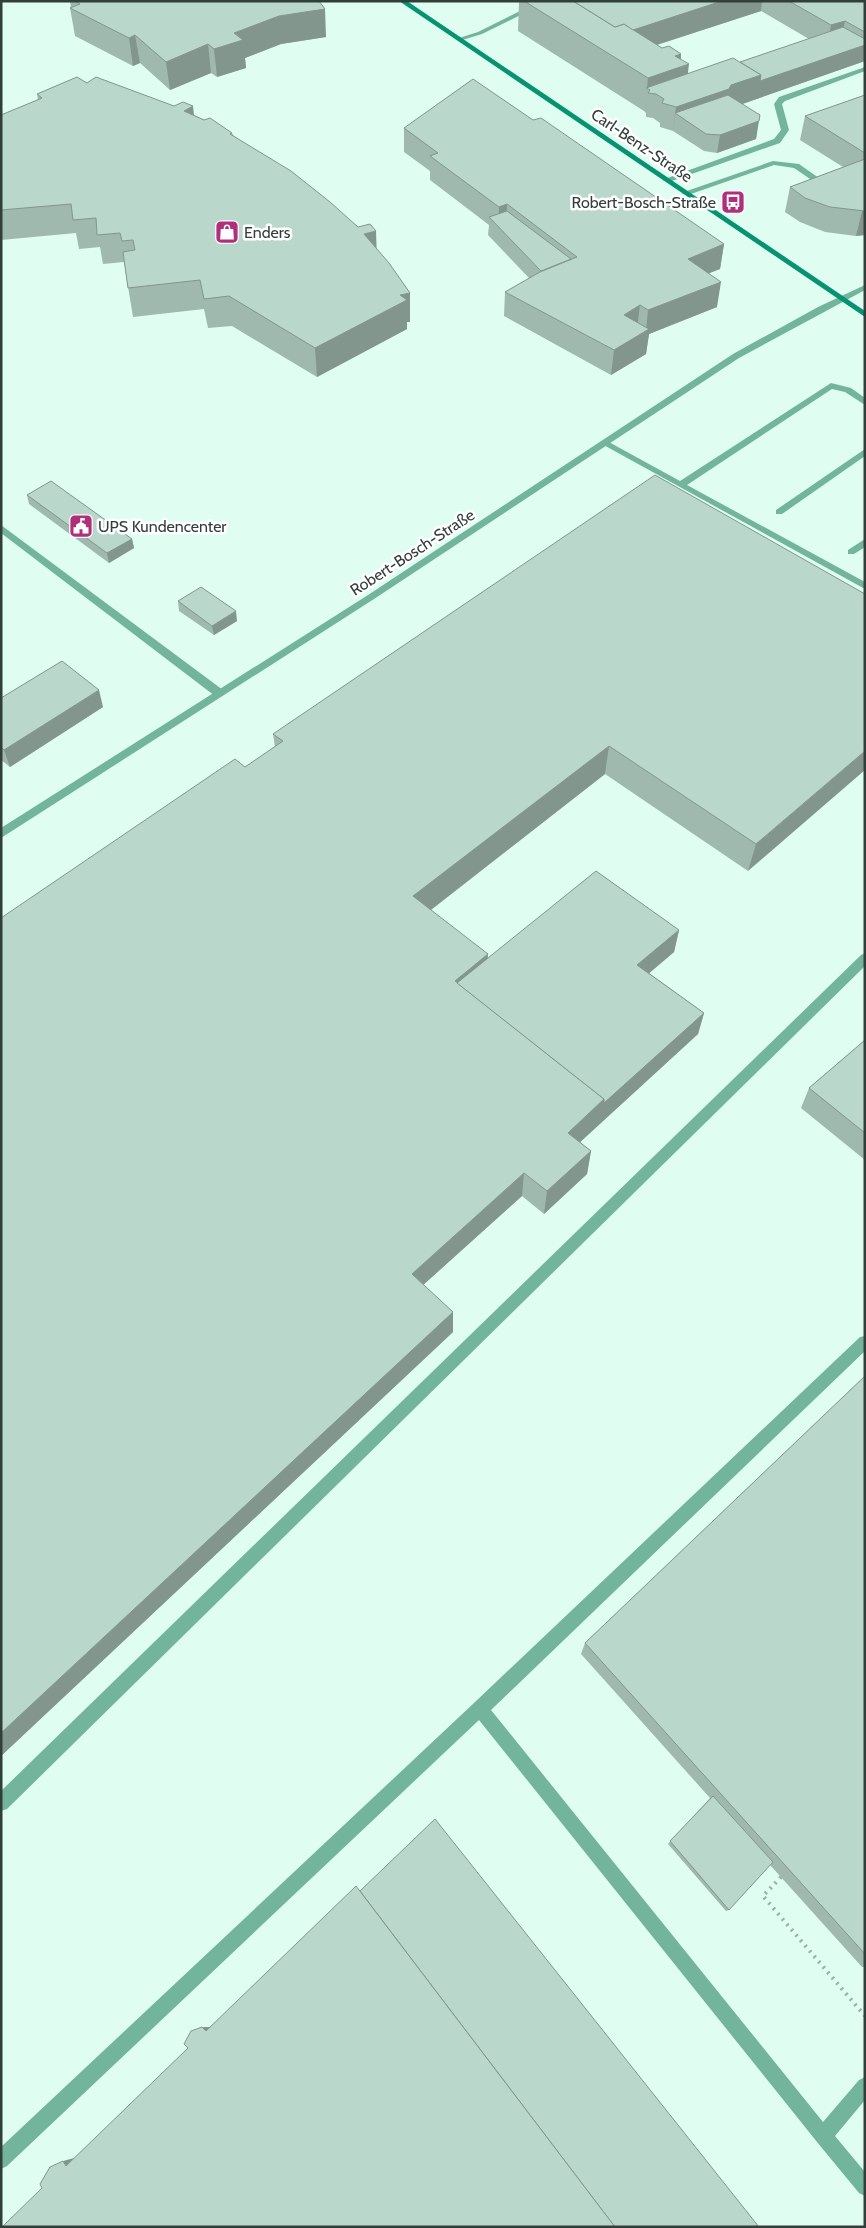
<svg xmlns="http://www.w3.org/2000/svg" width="866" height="2228" viewBox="0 0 866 2228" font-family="Cabin,sans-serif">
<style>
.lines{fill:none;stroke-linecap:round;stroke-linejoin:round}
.path{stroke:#99b0a7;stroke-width:4;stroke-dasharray:2 5;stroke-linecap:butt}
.service{fill:#72b49c;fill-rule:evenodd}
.minor{fill:#72b49c;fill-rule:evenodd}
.secondary{fill:#079371;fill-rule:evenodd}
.wall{fill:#9fb9af;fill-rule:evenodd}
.shaded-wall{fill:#82968e}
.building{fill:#b9d7cb;stroke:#82968e}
.labels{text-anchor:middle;stroke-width:5;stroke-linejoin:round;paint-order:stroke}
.far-street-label{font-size:16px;fill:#323e39;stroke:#fff}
.far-poi-label{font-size:16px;fill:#323e39;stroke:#fff;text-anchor:start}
</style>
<rect width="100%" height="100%" fill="#dffef1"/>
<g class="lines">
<!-- path -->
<path class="path" d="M781 1877 763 1896 865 2016"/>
<!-- service -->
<g class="service">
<path d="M540 1H549L482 34 459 41 456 39 478 32Z"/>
<path d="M865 67V71L785 101 782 104 789 130 780 143 669 182 662 180 774 139 781 130 774 104 779 97Z"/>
<path d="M773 161 799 164 826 183 819 185 794 168 774 165 688 195 681 193Z"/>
<path d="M831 383 851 388 865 398V405L845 392 832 389 687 485 865 582V589L600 443 607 441 680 481Z"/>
<path d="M865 449V456L782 514H776V510Z"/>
<path d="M1 525 223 690V696H215L1 533Z"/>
<path d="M865 539V547L854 554H848V550Z"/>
<path d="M865 953V966L7 1809 1 1811V1791L861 955Z"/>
<path d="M865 1336V1351L491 1710 823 2122 859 2080 865 2077V2100L835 2136 865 2172V2196L859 2193 817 2142 479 1720 7 2166 1 2169V2147L474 1703 860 1337Z"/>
</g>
<!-- minor -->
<path class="minor" d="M865 285V290L739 358 374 599 1 838V828L368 595 733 354 818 307Z"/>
<!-- secondary -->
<path class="secondary" d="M399 1H407L865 311V317Z"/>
</g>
<!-- wall -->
<g class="wall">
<path d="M70 1H319L326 37 281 44 245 58 246 68 217 77 211 73 170 90 140 63 133 66 75 36 70 8H71Z"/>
<path d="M519 1H865V61L742 104 757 133 756 139 717 153 704 151 673 131 660 127V123L653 118 646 117V113L644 111 518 31ZM761 11 809 39 740 62 688 74 681 59V54L662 48 657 45Z"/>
<path d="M87 83 194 115 232 133 233 135 377 249 410 293V322H407V329L317 377 232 326 208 328 204 309 133 317 124 262 103 264 100 247 79 249 76 233 1 240V115L38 100 37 94Z"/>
<path d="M865 95V235L856 236 825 232 800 222 785 212 790 187 843 167 800 140 805 116Z"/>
<path d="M533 120 724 244 720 269 709 273 717 307 649 334 646 354 611 375 504 316 505 292 529 278 488 235 489 225 430 180V171L404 152V128Z"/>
<path d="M27 495 132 539 134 548 109 563 29 504Z"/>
<path d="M865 594 748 871 605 774 431 910 488 958 679 930 674 952 649 973 704 1013 698 1034 580 1142 591 1151 587 1174 544 1214 522 1196 423 1285 453 1332 1 1756V918L245 767 275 747 273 734Z"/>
<path d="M178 601 237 621 214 635 179 611Z"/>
<path d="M1 698 103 707 10 767 1 760Z"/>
<path d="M865 1040V1160L801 1108 809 1088Z"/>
<path d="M865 1376V1967H862L770 1865 729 1910 726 1911 668 1844 710 1798 581 1654 585 1643Z"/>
</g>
<!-- shaded-wall -->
<g class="shaded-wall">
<path d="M722 1H762L761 11 616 58 614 36Z"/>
<path d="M325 9 326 37 281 44 245 58 246 68 217 77 214 49 234 33 279 16Z"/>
<path d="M845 21 840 44 827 49 831 25Z"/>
<path d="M135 35 140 63 133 66 129 38Z"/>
<path d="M208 44 211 73 170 90 166 62Z"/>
<path d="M865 45V61L728 109 675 113 673 131 676 107 731 85 761 75Z"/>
<path d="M681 54 680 68 689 64 685 97 664 99 647 88 648 78 675 56Z"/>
<path d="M193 106 196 134 184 111Z"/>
<path d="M760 115 756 139 717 153 720 135Z"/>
<path d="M507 204 506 229 498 226 499 207Z"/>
<path d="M862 211H865V235L856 236Z"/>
<path d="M376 231 377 260 364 234Z"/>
<path d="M724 244 720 269 684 283 688 259Z"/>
<path d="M721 282 717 307 649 334 646 354 611 375 614 350 646 331 648 310Z"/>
<path d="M410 293V322H407V329L317 377 315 348 400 295Z"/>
<path d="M640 305 637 329 624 315Z"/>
<path d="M132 539 134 548 109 563 107 553Z"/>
<path d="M236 611 237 621 214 635 212 626Z"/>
<path d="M99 690 103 707 10 767 4 750Z"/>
<path d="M609 746 605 774 414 923 413 896Z"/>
<path d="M865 751V770L748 871 756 844Z"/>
<path d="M679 930 674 952 633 987 637 965Z"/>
<path d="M488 954 487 979 468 995 455 981Z"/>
<path d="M704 1013 698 1034 565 1156 568 1133 604 1099Z"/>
<path d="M591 1151 587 1174 544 1214 547 1191Z"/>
<path d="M524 1173 522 1196 412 1295V1274Z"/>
<path d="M453 1312V1332L1 1756V1733Z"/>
<path d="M202 2027H209L212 2031H206Z"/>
<path d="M74 2158 66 2166 63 2161Z"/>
</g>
<!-- building -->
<g class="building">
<path d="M75 1H319L325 9 279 16 234 33 243 40 214 49 208 44 166 62 135 35 129 38 70 8 80 4Z"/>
<path d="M524 1H573L615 27 624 24 662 48 669 46 681 54 675 56 689 64 648 78Z"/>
<path d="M573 1H722L633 30 624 24 615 27Z"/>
<path d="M789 1H865V32L845 21 831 25Z"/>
<path d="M843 27 865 39V45L760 81 761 75 740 62Z"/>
<path d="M733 58 761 75 731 85 729 89 676 107 662 103 664 99 656 94 648 93 650 90 646 88Z"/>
<path d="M77 77 87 83 96 77 174 106 183 102 193 106 184 111 204 120 210 118 232 133 230 134 291 171 330 202 358 227 370 224 376 231 364 234 389 263 410 293 400 295 407 300 315 348 229 296 204 299 200 280 128 288 123 252 135 250 133 240 122 241 120 233 97 235 96 218 73 220 71 204 1 210V115L42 98 37 94Z"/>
<path d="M473 79 533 120 541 118 724 244 688 259 721 282 648 310 640 305 624 315 649 329 614 350 505 292 540 272 577 257 507 204 499 207 430 156 438 153 404 128Z"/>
<path d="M728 95 760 115 759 121 720 135 706 134 675 113Z"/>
<path d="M865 95V153L805 116Z"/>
<path d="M865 159V211L830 207 805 198 790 187Z"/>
<path d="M507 211 571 259 541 271 489 217Z"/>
<path d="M655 475 865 594V751L756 844 609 746 413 896 488 954 455 981 604 1099 568 1133 591 1151 547 1191 524 1173 412 1274 453 1312 1 1733V918L235 759 245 767 283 741 273 734Z"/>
<path d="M51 481 132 539 107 553 27 495Z"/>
<path d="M201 587 236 611 212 626 178 601Z"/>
<path d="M62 661 99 690 4 750 1 747V698Z"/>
<path d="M596 871 679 930 637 965 704 1013 604 1103V1099L457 983Z"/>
<path d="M865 1040V1133L809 1088Z"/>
<path d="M865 1376V1954L585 1643Z"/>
<path d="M713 1796 773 1862 729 1910 670 1841Z"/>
<path d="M435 1819 759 2227H615L360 1891Z"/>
<path d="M356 1886 615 2227H2L42 2188 40 2184 50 2167 63 2161 66 2166 188 2048 184 2044 191 2031 202 2027 206 2031Z"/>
</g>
<!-- icons -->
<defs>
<g id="bus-square" transform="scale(1.25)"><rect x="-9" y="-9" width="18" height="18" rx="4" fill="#b02f7b" stroke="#fff"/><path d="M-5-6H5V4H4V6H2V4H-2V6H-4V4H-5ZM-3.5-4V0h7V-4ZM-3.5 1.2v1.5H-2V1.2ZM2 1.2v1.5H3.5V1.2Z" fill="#fff"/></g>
<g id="shop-square" transform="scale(1.25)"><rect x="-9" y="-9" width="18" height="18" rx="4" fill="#b02f7b" stroke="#fff"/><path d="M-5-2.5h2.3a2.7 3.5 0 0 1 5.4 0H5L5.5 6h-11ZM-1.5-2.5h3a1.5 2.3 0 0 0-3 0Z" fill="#fff"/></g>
<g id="civic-square" transform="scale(1.25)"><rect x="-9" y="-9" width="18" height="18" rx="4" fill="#b02f7b" stroke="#fff"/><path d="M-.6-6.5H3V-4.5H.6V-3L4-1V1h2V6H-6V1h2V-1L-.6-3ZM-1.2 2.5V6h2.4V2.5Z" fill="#fff"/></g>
</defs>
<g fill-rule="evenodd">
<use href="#bus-square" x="733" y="202"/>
<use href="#shop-square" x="227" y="232"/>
<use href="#civic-square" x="81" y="526"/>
</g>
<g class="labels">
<!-- far-street labels -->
<g class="far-street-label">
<text transform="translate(642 145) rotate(34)" y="6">Carl-Benz-Straße</text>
<text transform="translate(412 552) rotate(-33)" y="6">Robert-Bosch-Straße</text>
</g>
<!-- far-poi labels -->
<g class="far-poi-label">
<text x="716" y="208" text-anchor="end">Robert-Bosch-Straße</text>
<text x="244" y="238">Enders</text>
<text x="98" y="532">UPS Kundencenter</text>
</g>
</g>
<!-- border -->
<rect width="866" height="2228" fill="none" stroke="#323e39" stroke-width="5"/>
</svg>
